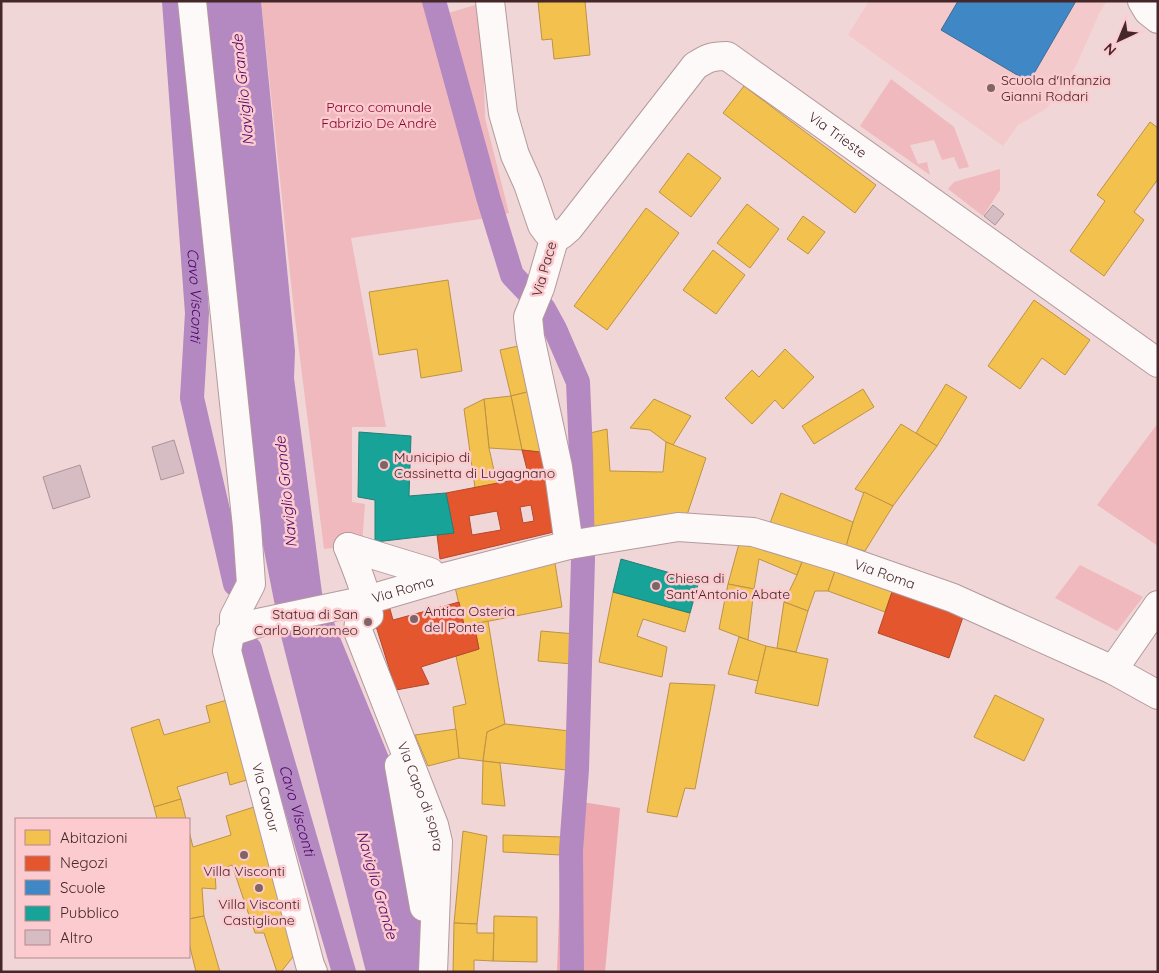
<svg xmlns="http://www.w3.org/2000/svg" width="1159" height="973" viewBox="0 0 1159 973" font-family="Quicksand,sans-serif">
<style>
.built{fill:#f3c9cc}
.green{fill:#efb9be}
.forest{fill:#eea8b0}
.water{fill:#b488c0}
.homes{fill:#f2c14e;stroke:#be9243}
.shops{fill:#e4572e;stroke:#b4482c;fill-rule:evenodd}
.schools{fill:#3f88c5;stroke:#416b96}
.public{fill:#17a398;stroke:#257e77}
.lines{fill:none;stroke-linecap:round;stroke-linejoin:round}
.canal{stroke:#b488c0;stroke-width:24}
.building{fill:#d6bcc3;stroke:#ab9399}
.minor-casing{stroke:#b39a9c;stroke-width:30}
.minor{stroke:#fdf9f9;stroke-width:28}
.poi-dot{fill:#816466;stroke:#fccbcf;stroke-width:2}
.labels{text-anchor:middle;stroke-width:5;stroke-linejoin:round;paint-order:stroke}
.poi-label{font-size:14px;fill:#452629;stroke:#fccbcf;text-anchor:start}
.park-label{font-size:14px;fill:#87042f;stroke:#fccbcf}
.street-label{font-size:14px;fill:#452629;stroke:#fccbcf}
.water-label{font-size:15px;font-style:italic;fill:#4b0067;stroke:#fccbcf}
</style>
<rect width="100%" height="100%" fill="#f1d6d8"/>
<!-- built -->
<path class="built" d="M869 1H1107L1099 14 1076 66 1046 109 1018 125 1003 146 848 35Z"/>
<!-- green -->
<g class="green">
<path d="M261 1H422L428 19 482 3 485 118 509 213 494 217 351 238 386 427H352V502L365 504 362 545 324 549 294 311Z"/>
<path d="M891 79 954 127 969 167 959 169 954 157 942 160 934 140 910 145 918 164 927 162 930 175 860 126Z"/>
<path d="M1000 169V190L983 216 948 189 954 182Z"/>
<path d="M1158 423V546L1097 505Z"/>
<path d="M1080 565 1143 597 1117 631 1055 598Z"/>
</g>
<!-- forest -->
<path class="forest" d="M563 799 620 808 605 972H557Z"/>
<!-- water -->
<path class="water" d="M203 1H261L295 351 294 378 322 593 391 762 426 938 427 972H366L281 636 255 505Z"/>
<!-- homes -->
<g class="homes">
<path d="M551 1H585L590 55 554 59 552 39 542 40 538 2Z"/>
<path d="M744 86 876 185 855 213 723 113Z"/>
<path d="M1150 122 1158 128V179L1134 212 1144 220 1104 276 1070 251 1105 201 1097 195Z"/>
<path d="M688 153 721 178 691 217 659 192Z"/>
<path d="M747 204 779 229 750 268 717 243Z"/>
<path d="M646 208 679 233 607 330 574 306Z"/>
<path d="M803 216 825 232 808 254 787 239Z"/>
<path d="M713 250 745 275 716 314 683 290Z"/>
<path d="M448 280 462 371 421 378 417 349 379 355 369 292Z"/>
<path d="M1034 300 1090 340 1065 375 1042 358 1020 389 988 366Z"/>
<path d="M523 345 535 390 511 396 500 350Z"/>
<path d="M785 349 814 377 783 409 775 400 752 424 725 398 752 370 759 377Z"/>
<path d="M946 384 967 397 937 446 916 433Z"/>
<path d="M863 389 874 407 814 444 802 426Z"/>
<path d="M535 390 549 453 522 450 511 396Z"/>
<path d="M511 396 522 450 489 448 484 399Z"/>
<path d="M484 399 489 448 497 484 475 488 464 409Z"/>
<path d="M654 399 691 416 673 445 666 442 650 430 630 428Z"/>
<path d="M901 424 937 446 893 506 855 489Z"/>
<path d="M607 429 610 471 663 472 666 442 706 458 687 515 590 527 586 434Z"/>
<path d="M864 492 893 506 865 551 846 546 853 522Z"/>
<path d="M781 493 853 522 846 546 769 526Z"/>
<path d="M740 540 804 557 797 575 759 559 754 589 728 584Z"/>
<path d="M554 557 562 607 474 624 464 625 454 583Z"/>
<path d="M804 557 818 565 835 571 828 591H815L808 611 784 602 797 575Z"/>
<path d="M835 571 892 592 885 612 828 591Z"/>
<path d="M728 584 754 589 748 640 719 629Z"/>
<path d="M613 592 690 613 685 632 643 619 637 636 667 647 662 677 599 662Z"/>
<path d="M784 602 808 611 796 652 777 648Z"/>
<path d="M488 621 505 724 487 732 483 761 459 758 453 707 466 704 456 656 479 649 474 624Z"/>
<path d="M541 631 575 634 572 664 538 661Z"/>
<path d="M739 637 766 646 758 681 728 674Z"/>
<path d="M766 646 828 659 818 706 755 693Z"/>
<path d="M670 683 715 685 695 789 685 788 677 817 647 812Z"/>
<path d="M995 695 1044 719 1024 761 974 737Z"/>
<path d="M227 700 250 779 230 785 227 772 177 787 181 799 154 807 131 728 159 719 164 735 210 722 206 706Z"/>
<path d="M505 724 570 731 567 770 483 761 487 732Z"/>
<path d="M456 729 459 758 428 766 415 735Z"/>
<path d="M483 761 500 763 505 806 482 804Z"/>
<path d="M181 799 186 819H157L154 807Z"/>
<path d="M257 806 296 953 281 972H277L264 933H255L232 865 215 872 216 889 202 888 204 916 189 919V831L193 847 231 835 226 816Z"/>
<path d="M463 831 487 836 477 924 454 923Z"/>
<path d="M503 835 562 837 561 855 503 852Z"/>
<path d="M204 916 220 972H196L189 943V919Z"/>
<path d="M494 916 537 917V962L493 961Z"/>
<path d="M454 923 477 924V933H494L493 961 474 960V972H453Z"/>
</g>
<!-- shops -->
<g class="shops">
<path d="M522 450 549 453 558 531 440 559 437 535 454 533 446 493 529 477ZM531 505 534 521 523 523 520 507ZM497 511 501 530 472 535 469 516Z"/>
<path d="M892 592 963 617 949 658 878 633Z"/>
<path d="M388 602 393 620 459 602 464 625 474 624 479 649 421 667 429 684 396 690 370 607Z"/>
</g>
<!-- schools -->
<path class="schools" d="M958 1H1076L1029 82 941 30Z"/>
<!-- public -->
<g class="public">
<path d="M359 432 411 436 409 496 446 493 454 533 375 542V500L358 497Z"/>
<path d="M621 559 699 581 690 613 613 592Z"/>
</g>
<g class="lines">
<!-- canal -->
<g class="canal">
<path id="s1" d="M174 1 197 313 192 398 235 584"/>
<path d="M434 1 488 197 512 275 544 309 555 329 578 382 581 454 583 560 577 769 571 850 572 972"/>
<path id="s2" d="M250 649 344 972"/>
</g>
</g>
<!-- building -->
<g class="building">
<path d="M993 205 1004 214 995 225 984 216Z"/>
<path d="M174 440 184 473 161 480 152 447Z"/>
<path d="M80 465 90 497 53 509 43 477Z"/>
</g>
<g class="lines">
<!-- minor casing -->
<g class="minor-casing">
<g id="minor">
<path d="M192 1 247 527 251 584 234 617V631"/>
<path d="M490 1 503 113 515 155 528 184 542 225 548 233 555 236"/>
<path d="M1142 1 1148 11 1158 19"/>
<path id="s3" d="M555 236 561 235 569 228 695 66C707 58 712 56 727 56L1158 363"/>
<path d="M555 236 540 288 528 317 530 337 558 467 569 545"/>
<path id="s4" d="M348 547C357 570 366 590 369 615L359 622 358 631 434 825 438 842 433 972"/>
<path d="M348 547 430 572 432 581"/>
<path id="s5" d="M234 631 258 623 367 600 449 576 569 545 678 527 753 532 842 559 953 598 1113 670 1158 695"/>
<path id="s6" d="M234 631 230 634 227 651 310 965 313 972"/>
<path d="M1113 670 1158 605"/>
<path d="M405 762 431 827 434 840 433 906 424 907 399 766Z"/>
</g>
</g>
<!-- minor -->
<use href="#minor" class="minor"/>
</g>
<!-- markers -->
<g class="poi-dot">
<circle cx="991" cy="88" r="5"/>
<circle cx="384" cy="465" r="5"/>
<circle cx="656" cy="586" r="5"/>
<circle cx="414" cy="619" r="5"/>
<circle cx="368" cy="622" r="5"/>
<circle cx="244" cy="855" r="5"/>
<circle cx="259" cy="888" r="5"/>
</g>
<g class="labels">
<!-- poi labels -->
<g class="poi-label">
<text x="1001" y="85">Scuola d'Infanzia<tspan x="1001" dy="16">Gianni Rodari</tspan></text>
<text x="394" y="462">Municipio di<tspan x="394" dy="16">Cassinetta di Lugagnano</tspan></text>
<text x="666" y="583">Chiesa di<tspan x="666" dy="16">Sant'Antonio Abate</tspan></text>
<text x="424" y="616">Antica Osteria<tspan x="424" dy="16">del Ponte</tspan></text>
<text x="358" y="619" text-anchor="end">Statua di San<tspan x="358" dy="16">Carlo Borromeo</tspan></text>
<text x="244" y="876" text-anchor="middle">Villa Visconti</text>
<text x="259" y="909" text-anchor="middle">Villa Visconti<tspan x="259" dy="16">Castiglione</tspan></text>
</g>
<!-- park labels -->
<g class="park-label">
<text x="379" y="112">Parco comunale<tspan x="379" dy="16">Fabrizio De Andrè</tspan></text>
</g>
<!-- street labels -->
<g class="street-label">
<text dy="5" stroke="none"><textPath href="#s3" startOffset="392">Via Trieste</textPath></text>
<text transform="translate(544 269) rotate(-74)" y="5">Via Pace</text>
<text dy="5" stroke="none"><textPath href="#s5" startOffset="670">Via Roma</textPath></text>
<text dy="5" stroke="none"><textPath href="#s5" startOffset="174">Via Roma</textPath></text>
<text dy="5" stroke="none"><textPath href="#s6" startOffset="174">Via Cavour</textPath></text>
<text dy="5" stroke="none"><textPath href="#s4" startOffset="270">Via Capo di sopra</textPath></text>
</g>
<!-- water labels -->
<g class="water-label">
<text transform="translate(243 90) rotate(-96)" y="5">Naviglio Grande</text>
<text dy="5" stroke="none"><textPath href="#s1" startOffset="295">Cavo Visconti</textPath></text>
<text transform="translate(286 492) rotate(-96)" y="5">Naviglio Grande</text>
<text dy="5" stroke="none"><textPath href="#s2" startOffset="168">Cavo Visconti</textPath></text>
<text transform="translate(377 885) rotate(74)" y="5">Naviglio Grande</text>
</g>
</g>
<!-- border -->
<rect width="1159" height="973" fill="none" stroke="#452629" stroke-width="5"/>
<!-- legend -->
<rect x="15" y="818" width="175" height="140" fill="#fccbcf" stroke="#b3898d"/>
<rect x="25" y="830" width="25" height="15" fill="#f2c14e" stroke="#b3898d"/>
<text x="60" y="843" font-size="15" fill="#452629">Abitazioni</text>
<rect x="25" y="856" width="25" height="15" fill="#e4572e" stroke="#b3898d"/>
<text x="60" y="868" font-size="15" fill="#452629">Negozi</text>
<rect x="25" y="880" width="25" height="15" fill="#3f88c5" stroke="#b3898d"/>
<text x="60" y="893" font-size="15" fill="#452629">Scuole</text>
<rect x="25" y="906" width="25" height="15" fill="#17a398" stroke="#b3898d"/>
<text x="60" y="918" font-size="15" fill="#452629">Pubblico</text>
<rect x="25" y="930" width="25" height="15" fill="#d6bcc3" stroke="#b3898d"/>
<text x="60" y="943" font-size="15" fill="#452629">Altro</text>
<!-- north arrow -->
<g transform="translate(1119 40) rotate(224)" stroke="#fccbcf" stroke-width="4" paint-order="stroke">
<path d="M0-4L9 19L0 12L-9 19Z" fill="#452629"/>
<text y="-8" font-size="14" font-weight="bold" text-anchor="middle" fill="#452629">N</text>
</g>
</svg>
